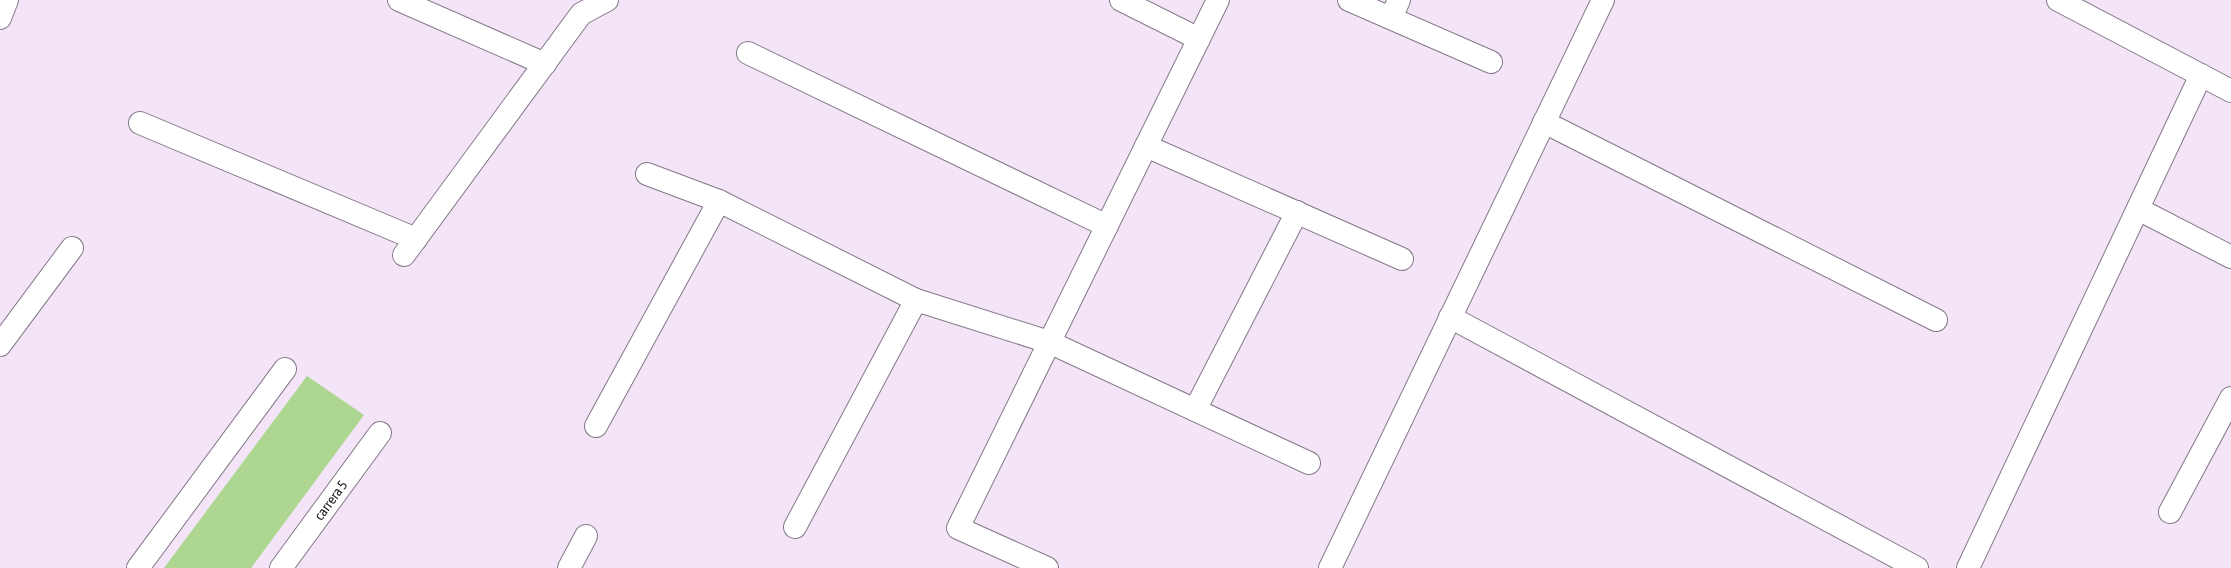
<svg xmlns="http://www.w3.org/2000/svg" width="2231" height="568" viewBox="0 0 2231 568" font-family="'Asap Condensed',sans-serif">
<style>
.green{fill:#add690}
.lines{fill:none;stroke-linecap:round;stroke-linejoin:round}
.minor-casing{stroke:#847888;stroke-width:24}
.minor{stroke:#fff;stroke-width:22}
.labels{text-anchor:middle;stroke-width:4;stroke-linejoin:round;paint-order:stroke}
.street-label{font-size:14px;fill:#211c23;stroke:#fff}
</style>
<rect width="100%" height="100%" fill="#f3e5f7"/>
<!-- green -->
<path class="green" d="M307 376 364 415 251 568H164Z"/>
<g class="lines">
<!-- minor casing -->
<g class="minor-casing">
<g id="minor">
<path d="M399 0 545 64"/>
<path d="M1121 0 1199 39"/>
<path d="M1349 0 1491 62"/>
<path d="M2058 0 2231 91"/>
<path d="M0 18 7 0"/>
<path d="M1391 18 1399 0"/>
<path d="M748 53 1107 226"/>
<path d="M1544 122 1936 320"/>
<path d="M140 123 416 239"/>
<path d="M1146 146 1402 259"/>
<path d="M647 174 719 201 916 300 1049 342 1309 463"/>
<path d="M2138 209 2231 257"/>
<path d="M404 255 581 14 607 0"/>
<path d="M1450 317 1917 568"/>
<path d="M0 345 72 248"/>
<path d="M1195 410 1297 212"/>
<path d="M596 426 719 201"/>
<path d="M2170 512 2231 398"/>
<path d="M795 527 916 300"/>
<path d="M138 568 285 369"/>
<path id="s1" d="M281 568 380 433"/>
<path d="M569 568 586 536"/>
<path d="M1047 568 958 528 1218 0"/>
<path d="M1330 568 1603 0"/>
<path d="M1968 568 2201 75"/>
</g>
</g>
<!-- minor -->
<use href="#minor" class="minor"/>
</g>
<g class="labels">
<!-- street labels -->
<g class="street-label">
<text dy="5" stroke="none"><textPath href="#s1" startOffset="84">carrera 5</textPath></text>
</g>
</g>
</svg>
